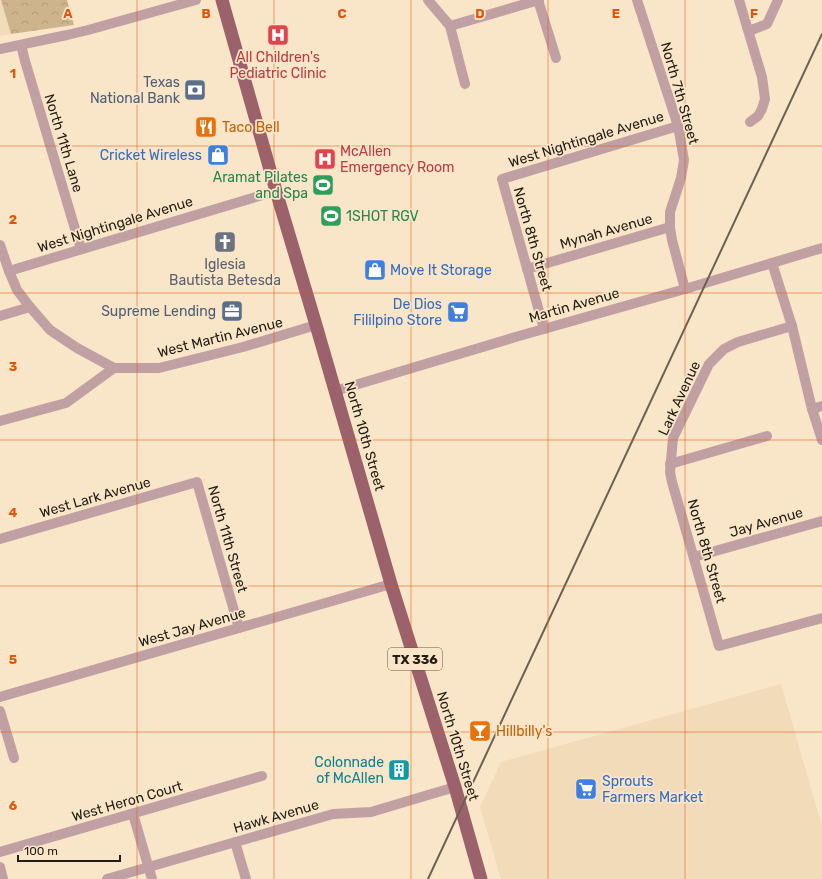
<svg xmlns="http://www.w3.org/2000/svg" width="822" height="879" viewBox="0 0 822 879" font-family="Rubik,sans-serif">
<style>
.built{fill:#f1dbb8}
.park{fill:url(#park-crowns)}
.lines{fill:none;stroke-linecap:round;stroke-linejoin:round}
.minor{stroke:#c1a0a4;stroke-width:10}
.major{stroke:#9b626b;stroke-width:13}
.rail{stroke:#6c6151;stroke-width:2}
.grid{fill:none;stroke:#de560c;stroke-width:1;stroke-opacity:0.55}
.labels{text-anchor:middle;stroke-width:3.5;stroke-linejoin:round;paint-order:stroke}
.shield{fill:#f9e6c9;stroke:#635949;stroke-width:1}
.shield-label{font-size:13px;font-weight:bold;fill:#231c12}
.health-label{font-size:14px;fill:#be3a42;stroke:#f9e6c9}
.service-label{font-size:14px;fill:#4e5e75;stroke:#f9e6c9;text-anchor:end}
.street-label{font-size:14px;fill:#231c12;stroke:#f9e6c9}
.food-label{font-size:14px;fill:#c56008;stroke:#f9e6c9;text-anchor:start}
.shop-label{font-size:14px;fill:#366cbe;stroke:#f9e6c9;text-anchor:end}
.leisure-label{font-size:14px;fill:#27864d;stroke:#f9e6c9;text-anchor:end}
.worship-label{font-size:14px;fill:#5b616d;stroke:#f9e6c9}
.culture-label{font-size:14px;fill:#0d838f;stroke:#f9e6c9;text-anchor:end}
.grid-label{font-size:13px;text-anchor:middle;font-weight:bold;fill:#de560c;stroke:#f9e6c9;stroke-width:3.5;stroke-linejoin:round;paint-order:stroke}
</style>
<defs>
<pattern id="park-crowns" width="20" height="18" patternUnits="userSpaceOnUse"><rect width="20" height="18" fill="#ceb48c"/><path d="M2 6a3 3 0 1 1 6 0M12 15a3 3 0 1 1 6 0" fill="none" stroke="#b19a78"/></pattern>
</defs>
<rect width="100%" height="100%" fill="#f9e6c9"/>
<!-- built -->
<g class="built">
<path d="M0 0H1L11 34 0 36Z"/>
<path d="M781 684 822 826V879H501L480 807 501 762Z"/>
</g>
<!-- park -->
<path class="park" d="M1 0H67L74 25 11 34Z"/>
<g class="lines">
<!-- minor -->
<g class="minor">
<path d="M428 0 450 26 465 84"/>
<path d="M538 0 556 58"/>
<path d="M637 0 678 126 684 160 681 178 670 212V227L672 240 685 289"/>
<path d="M739 0 762 77 765 99 762 109 758 116 750 122"/>
<path d="M450 26 539 0"/>
<path d="M749 31 767 24 778 0"/>
<path d="M21 45 25 61 81 249"/>
<path d="M0 49 67 35 88 30 196 0"/>
<path d="M0 245 9 271 17 290 30 307 50 330 77 348 114 368"/>
<path d="M772 263 792 326 812 409 822 440"/>
<path d="M527 269 670 227"/>
<path d="M9 271 276 191"/>
<path d="M0 316 30 307"/>
<path d="M792 326 738 342 724 349 709 364 673 438 670 472 672 482 719 646 822 618"/>
<path d="M544 329 502 179 678 126"/>
<path d="M335 391 519 336 685 289 822 248"/>
<path d="M812 409 822 406"/>
<path d="M0 421 66 403 88 387 114 368H159L243 347 316 325"/>
<path d="M670 464 767 436"/>
<path d="M0 539 197 482 239 628"/>
<path d="M694 557 822 521"/>
<path d="M0 697 391 584"/>
<path d="M0 711 14 758"/>
<path d="M133 814 152 879"/>
<path d="M235 842 246 879"/>
<path d="M0 852 262 776"/>
<path d="M0 867 3 879"/>
<path d="M107 879 333 814 371 812 455 787"/>
</g>
<!-- major -->
<path class="major" d="M222 0 276 191 316 325 391 584 455 787 481 879"/>
<!-- rail -->
<path class="rail" d="M428 879 822 34"/>
</g>
<!-- grid -->
<path class="grid" d="M137 0V879M274 0V879M411 0V879M548 0V879M685 0V879M0 146H822M0 293H822M0 440H822M0 586H822M0 732H822"/>
<!-- icons -->
<defs>
<g id="hospital-square" transform="scale(1.15)"><rect x="-9" y="-9" width="18" height="18" rx="4" fill="#e0444e" stroke="#f9e6c9"/><path d="M-5-5h3v3.5h4V-5h3V5h-3V1.5h-4V5h-3Z" fill="#fff"/></g>
<g id="bank-square" transform="scale(1.15)"><rect x="-9" y="-9" width="18" height="18" rx="4" fill="#5c6f8a" stroke="#f9e6c9"/><path d="M-6-4H6V4H-6ZM0-2.3a2.3 2.3 0 1 0 0 4.6a2.3 2.3 0 1 0 0-4.6Z" fill="#fff"/></g>
<g id="restaurant-square" transform="scale(1.15)"><rect x="-9" y="-9" width="18" height="18" rx="4" fill="#e8710a" stroke="#f9e6c9"/><path d="M-5-6h1v4h1v-4h1v4h1v-4h1v5L-1.5 .5V6h-2V.5L-5-1ZM5-6V6H3V1.5H1.5Q1.5-4 5-6Z" fill="#fff"/></g>
<g id="shop-square" transform="scale(1.15)"><rect x="-9" y="-9" width="18" height="18" rx="4" fill="#3f7fe0" stroke="#f9e6c9"/><path d="M-5-2.5h2.3a2.7 3.5 0 0 1 5.4 0H5L5.5 6h-11ZM-1.5-2.5h3a1.5 2.3 0 0 0-3 0Z" fill="#fff"/></g>
<g id="stadium-square" transform="scale(1.15)"><rect x="-9" y="-9" width="18" height="18" rx="4" fill="#2e9e5b" stroke="#f9e6c9"/><path d="M0-5a6.5 5 0 1 0 0 10a6.5 5 0 1 0 0-10ZM-3.5-1.8h7v3.6h-7Z" fill="#fff"/></g>
<g id="church-square" transform="scale(1.15)"><rect x="-9" y="-9" width="18" height="18" rx="4" fill="#6b7280" stroke="#f9e6c9"/><path d="M-1.2-6h2.4v3.5h3.3v2.4h-3.3V6h-2.4V-.1h-3.3v-2.4h3.3Z" fill="#fff"/></g>
<g id="office-square" transform="scale(1.15)"><rect x="-9" y="-9" width="18" height="18" rx="4" fill="#5c6f8a" stroke="#f9e6c9"/><path d="M-6-3h4V-5.5h4V-3h4V5H-6ZM-1-4.5V-3h2v-1.5ZM-6 0V1H6V0Z" fill="#fff"/></g>
<g id="supermarket-square" transform="scale(1.15)"><rect x="-9" y="-9" width="18" height="18" rx="4" fill="#3f7fe0" stroke="#f9e6c9"/><path d="M-6-5.5h2.5l.6 2H6L4.5 2H-2.5L-4.4-4H-6ZM-1.5 3.2a1.3 1.3 0 1 0 .1 0ZM3 3.2a1.3 1.3 0 1 0 .1 0Z" fill="#fff"/></g>
<g id="bar-square" transform="scale(1.15)"><rect x="-9" y="-9" width="18" height="18" rx="4" fill="#e8710a" stroke="#f9e6c9"/><path d="M-6-5H6L.8 .8V4.5H3.5V6h-7V4.5H-.8V.8Z" fill="#fff"/></g>
<g id="building-square" transform="scale(1.15)"><rect x="-9" y="-9" width="18" height="18" rx="4" fill="#0f9aa8" stroke="#f9e6c9"/><path d="M-4-6H4V6H1V3H-1V6H-4ZM-2.5-4.3h1.7v1.8h-1.7ZM.8-4.3h1.7v1.8H.8ZM-2.5-1h1.7V.8h-1.7ZM.8-1h1.7V.8H.8Z" fill="#fff"/></g>
</defs>
<g fill-rule="evenodd">
<use href="#hospital-square" x="278" y="35"/>
<use href="#bank-square" x="195" y="90"/>
<use href="#restaurant-square" x="206" y="127"/>
<use href="#shop-square" x="218" y="155"/>
<use href="#hospital-square" x="325" y="159"/>
<use href="#stadium-square" x="323" y="185"/>
<use href="#stadium-square" x="331" y="216"/>
<use href="#church-square" x="225" y="242"/>
<use href="#shop-square" x="375" y="270"/>
<use href="#office-square" x="232" y="311"/>
<use href="#supermarket-square" x="458" y="312"/>
<use href="#bar-square" x="480" y="731"/>
<use href="#building-square" x="399" y="770"/>
<use href="#supermarket-square" x="586" y="789"/>
</g>
<g class="labels">
<!-- shield labels -->
<rect class="shield" x="388" y="648" width="54" height="22" rx="3"/>
<g class="shield-label">
<text x="415" y="664">TX 336</text>
</g>
<!-- health labels -->
<g class="health-label">
<text x="278" y="62">All Children's<tspan x="278" dy="16">Pediatric Clinic</tspan></text>
<text x="340" y="156" text-anchor="start">McAllen<tspan x="340" dy="16">Emergency Room</tspan></text>
</g>
<!-- service labels -->
<g class="service-label">
<text x="180" y="87">Texas<tspan x="180" dy="16">National Bank</tspan></text>
<text x="216" y="316">Supreme Lending</text>
</g>
<!-- street labels -->
<g class="street-label">
<text transform="translate(680 93) rotate(74)" y="5">North 7th Street</text>
<text transform="translate(586 139) rotate(-17)" y="5">West Nightingale Avenue</text>
<text transform="translate(64 143) rotate(73)" y="5">North 11th Lane</text>
<text transform="translate(115 224) rotate(-17)" y="5">West Nightingale Avenue</text>
<text transform="translate(606 231) rotate(-16)" y="5">Mynah Avenue</text>
<text transform="translate(533 239) rotate(74)" y="5">North 8th Street</text>
<text transform="translate(574 305) rotate(-16)" y="5">Martin Avenue</text>
<text transform="translate(220 337) rotate(-14)" y="5">West Martin Avenue</text>
<text transform="translate(679 398) rotate(-65)" y="5">Lark Avenue</text>
<text transform="translate(365 436) rotate(74)" y="5">North 10th Street</text>
<text transform="translate(95 497) rotate(-16)" y="5">West Lark Avenue</text>
<text transform="translate(766 522) rotate(-16)" y="5">Jay Avenue</text>
<text transform="translate(228 539) rotate(74)" y="5">North 11th Street</text>
<text transform="translate(707 551) rotate(74)" y="5">North 8th Street</text>
<text transform="translate(192 627) rotate(-16)" y="5">West Jay Avenue</text>
<text transform="translate(458 746) rotate(73)" y="5">North 10th Street</text>
<text transform="translate(127 801) rotate(-16)" y="5">West Heron Court</text>
<text transform="translate(276 816) rotate(-16)" y="5">Hawk Avenue</text>
</g>
<!-- food labels -->
<g class="food-label">
<text x="222" y="132">Taco Bell</text>
<text x="496" y="736">Hillbilly's</text>
</g>
<!-- shop labels -->
<g class="shop-label">
<text x="202" y="160">Cricket Wireless</text>
<text x="390" y="275" text-anchor="start">Move It Storage</text>
<text x="442" y="309">De Dios<tspan x="442" dy="16">Fililpino Store</tspan></text>
<text x="602" y="786" text-anchor="start">Sprouts<tspan x="602" dy="16">Farmers Market</tspan></text>
</g>
<!-- leisure labels -->
<g class="leisure-label">
<text x="308" y="182">Aramat Pilates<tspan x="308" dy="16">and Spa</tspan></text>
<text x="346" y="221" text-anchor="start">1SHOT RGV</text>
</g>
<!-- worship labels -->
<g class="worship-label">
<text x="225" y="269">Iglesia<tspan x="225" dy="16">Bautista Betesda</tspan></text>
</g>
<!-- culture labels -->
<g class="culture-label">
<text x="384" y="767">Colonnade<tspan x="384" dy="16">of McAllen</tspan></text>
</g>
</g>
<g class="grid-label">
<text x="68" y="18">A</text>
<text x="206" y="18">B</text>
<text x="342" y="18">C</text>
<text x="480" y="18">D</text>
<text x="616" y="18">E</text>
<text x="754" y="18">F</text>
<text x="13" y="78">1</text>
<text x="13" y="224">2</text>
<text x="13" y="371">3</text>
<text x="13" y="517">4</text>
<text x="13" y="664">5</text>
<text x="13" y="810">6</text>
</g>
<!-- scale -->
<path d="M18 855v6h102v-6" fill="none" stroke="#231c12" stroke-width="2"/>
<text x="24" y="855" font-size="12" fill="#231c12" stroke="#f9e6c9" stroke-width="3" paint-order="stroke">100 m</text>
</svg>
